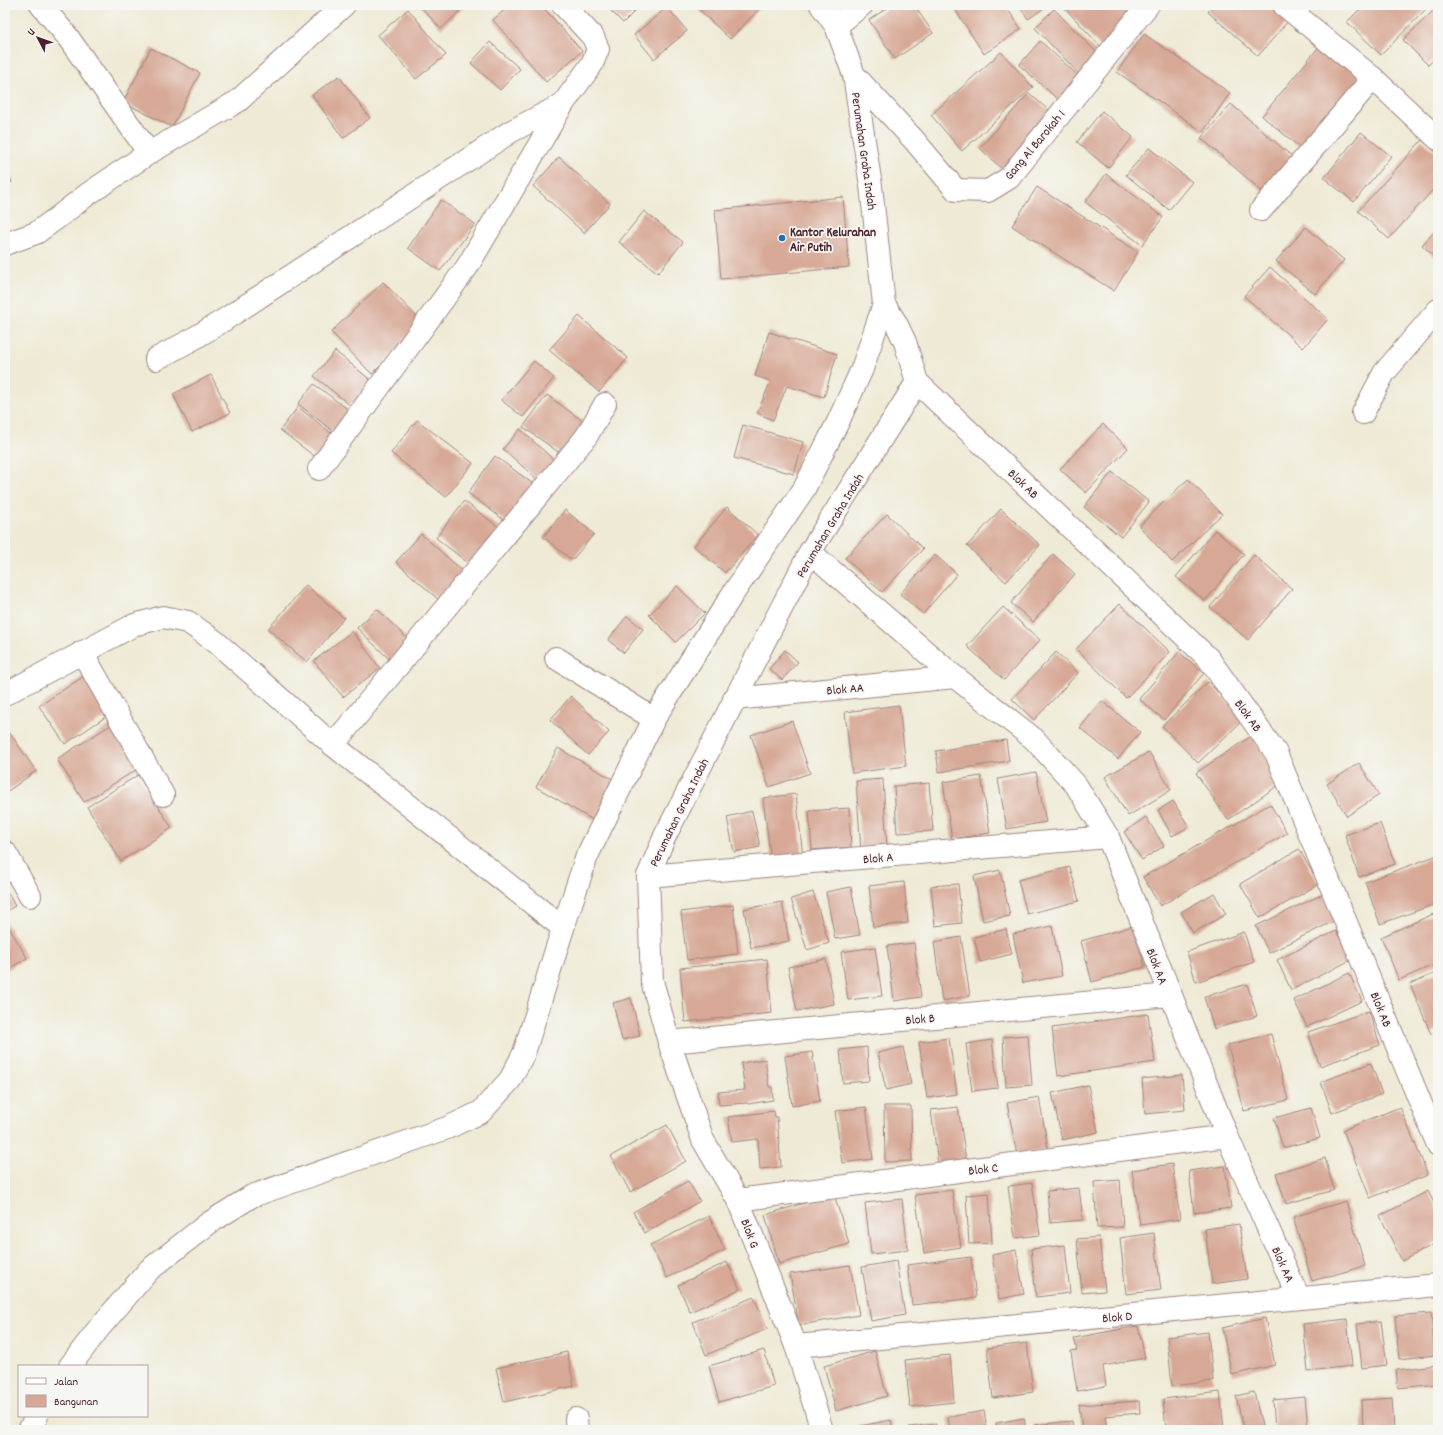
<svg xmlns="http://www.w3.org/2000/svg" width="1443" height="1435" viewBox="0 0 1443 1435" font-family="Dekko,sans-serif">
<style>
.building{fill:#d7a895}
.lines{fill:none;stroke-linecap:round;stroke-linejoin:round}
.minor-casing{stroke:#9c8480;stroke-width:24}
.minor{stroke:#fff;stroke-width:22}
.poi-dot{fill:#1f6fb2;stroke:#f6f6f2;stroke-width:1.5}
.labels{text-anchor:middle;stroke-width:3.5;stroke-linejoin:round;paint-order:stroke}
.street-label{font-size:13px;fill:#4a1f2b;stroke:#f6f6f2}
.poi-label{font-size:13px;font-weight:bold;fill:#4a1f2b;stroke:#f6f6f2;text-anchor:start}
</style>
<rect width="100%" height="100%" fill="#f6f6f2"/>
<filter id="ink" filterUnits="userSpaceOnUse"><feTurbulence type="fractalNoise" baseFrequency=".025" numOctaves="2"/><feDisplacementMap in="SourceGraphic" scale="8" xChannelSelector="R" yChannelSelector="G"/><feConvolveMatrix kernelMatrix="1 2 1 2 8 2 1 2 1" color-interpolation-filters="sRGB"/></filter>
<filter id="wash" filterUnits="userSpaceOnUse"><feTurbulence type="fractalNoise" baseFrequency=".012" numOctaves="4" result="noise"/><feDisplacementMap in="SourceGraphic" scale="16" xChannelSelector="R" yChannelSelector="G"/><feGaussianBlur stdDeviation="0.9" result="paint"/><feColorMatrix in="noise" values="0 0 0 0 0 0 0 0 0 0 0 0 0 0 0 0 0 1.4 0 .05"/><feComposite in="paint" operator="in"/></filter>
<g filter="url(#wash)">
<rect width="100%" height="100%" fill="#efead5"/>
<g id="blocks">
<!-- building -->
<g class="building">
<path d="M419 5H466L441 29Z"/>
<path d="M510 5H541L582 51 546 82 493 20Z"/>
<path d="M605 5H641L623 23Z"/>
<path d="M694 5H763L730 39Z"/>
<path d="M892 5H914L933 33 895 59 869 20Z"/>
<path d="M952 5H1005L1021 29 984 54Z"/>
<path d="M1019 5H1049L1028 19Z"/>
<path d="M1062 5H1125L1135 15 1101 47Z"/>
<path d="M1214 5H1272L1289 20 1258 56 1208 12Z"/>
<path d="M1364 5H1430L1381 55 1347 22Z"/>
<path d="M1438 6V56L1428 65 1403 40Z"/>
<path d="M667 7 687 31 654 59 634 35Z"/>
<path d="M408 9 446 55 416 79 378 35Z"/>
<path d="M1054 9 1104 60 1084 79 1035 28Z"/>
<path d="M1144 34 1230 93 1203 132 1117 72Z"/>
<path d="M1040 41 1082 79 1061 102 1019 65Z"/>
<path d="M490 42 520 69 500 90 471 63Z"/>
<path d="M1322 43 1364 77 1303 150 1262 116Z"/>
<path d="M151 48 200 73 172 127 123 102Z"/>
<path d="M1001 52 1033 87 962 151 931 115Z"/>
<path d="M339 76 370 118 343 138 312 95Z"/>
<path d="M1029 93 1054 115 1004 171 980 148Z"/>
<path d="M1231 104 1294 158 1264 193 1201 138Z"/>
<path d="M1102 111 1133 137 1108 168 1077 142Z"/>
<path d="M1361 132 1391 156 1354 202 1324 178Z"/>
<path d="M1422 140 1438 154V184L1389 239 1358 211Z"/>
<path d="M1149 148 1192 182 1169 210 1126 175Z"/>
<path d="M559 157 610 204 584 233 533 186Z"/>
<path d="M5 166 12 182 5 185Z"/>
<path d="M1106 174 1163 217 1142 245 1085 202Z"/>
<path d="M1037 187 1138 252 1114 291 1012 226Z"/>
<path d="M843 197 849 267 721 279 715 210Z"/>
<path d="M441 200 475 224 440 271 408 248Z"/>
<path d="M644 211 683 242 658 273 619 242Z"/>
<path d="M1306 227 1344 260 1315 294 1276 261Z"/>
<path d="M1438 228V260L1422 245Z"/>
<path d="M1270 267 1328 319 1303 348 1244 296Z"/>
<path d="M383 282 424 324 372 374 331 332Z"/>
<path d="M579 316 628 358 599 392 549 350Z"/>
<path d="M769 332 837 354 824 397 787 386 773 420 757 413 771 381 755 376Z"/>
<path d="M335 351 378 386 357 411 314 376Z"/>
<path d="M534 361 554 378 523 417 501 400Z"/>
<path d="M211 375 230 413 192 432 173 394Z"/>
<path d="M314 384 354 414 338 435 298 404Z"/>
<path d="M547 395 587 424 564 456 523 427Z"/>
<path d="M298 407 335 436 318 459 280 430Z"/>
<path d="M417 420 473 463 446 497 391 453Z"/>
<path d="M1103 424 1128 448 1086 493 1060 469Z"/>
<path d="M743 425 803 442 794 474 734 458Z"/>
<path d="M520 429 556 462 539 481 503 449Z"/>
<path d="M495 456 536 486 508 523 468 493Z"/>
<path d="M1112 472 1149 502 1121 537 1084 507Z"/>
<path d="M1188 479 1222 514 1172 562 1139 526Z"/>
<path d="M464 501 500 528 472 566 436 538Z"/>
<path d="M727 507 758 535 725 573 694 546Z"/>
<path d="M1001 509 1040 545 1006 582 967 546Z"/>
<path d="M565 510 594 534 572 560 543 537Z"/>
<path d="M887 514 923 549 882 592 845 558Z"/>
<path d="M1215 530 1244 554 1205 601 1176 577Z"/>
<path d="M421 534 465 573 440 601 396 562Z"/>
<path d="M1053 554 1075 574 1033 622 1011 603Z"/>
<path d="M935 555 957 574 923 614 900 594Z"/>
<path d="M1254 555 1292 589 1248 640 1210 607Z"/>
<path d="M306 585 344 618 307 662 268 629Z"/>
<path d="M677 586 705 613 676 642 649 615Z"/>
<path d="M1120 604 1170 652 1126 698 1076 649Z"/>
<path d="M1003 607 1040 640 1004 680 967 646Z"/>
<path d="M377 609 411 642 392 662 357 628Z"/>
<path d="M627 616 643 629 624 653 608 640Z"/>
<path d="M352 631 380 668 343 697 314 661Z"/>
<path d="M785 650 798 662 782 680 769 669Z"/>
<path d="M1056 652 1078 673 1034 720 1012 699Z"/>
<path d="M1179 652 1204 673 1164 720 1139 699Z"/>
<path d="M84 676 110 714 65 744 39 706Z"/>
<path d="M1208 682 1244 719 1198 763 1162 726Z"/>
<path d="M571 696 609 732 588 755 550 720Z"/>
<path d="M1102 701 1140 732 1118 759 1080 728Z"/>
<path d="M899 705 906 766 852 773 845 712Z"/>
<path d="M117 721 144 765 84 802 57 759Z"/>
<path d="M792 721 810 773 769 787 751 735Z"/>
<path d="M10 733 36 771 8 791 5 786V737Z"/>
<path d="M1251 736 1283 782 1228 820 1196 773Z"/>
<path d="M1006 740 1009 761 939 772 936 751Z"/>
<path d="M558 748 621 784 598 823 536 787Z"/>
<path d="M1149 752 1171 790 1128 816 1105 777Z"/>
<path d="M1359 763 1379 795 1347 816 1327 784Z"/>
<path d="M1036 772 1046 822 1007 829 998 779Z"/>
<path d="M138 775 172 828 121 861 87 807Z"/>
<path d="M981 776 990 833 952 839 943 782Z"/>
<path d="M883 779 887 849 861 851 856 781Z"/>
<path d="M929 783 933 831 897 833 894 786Z"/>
<path d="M796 794 803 857 771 861 763 798Z"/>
<path d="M1173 801 1189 827 1172 836 1158 810Z"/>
<path d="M1270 804 1287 833 1160 906 1143 877Z"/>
<path d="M849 808 851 847 812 850 809 811Z"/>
<path d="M752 811 760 847 734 852 727 817Z"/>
<path d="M1146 817 1164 846 1142 860 1124 832Z"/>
<path d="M1380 823 1395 864 1359 877 1345 835Z"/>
<path d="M1299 849 1319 884 1260 918 1240 884Z"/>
<path d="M1438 855V903L1380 924 1365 882Z"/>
<path d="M1070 867 1079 901 1027 914 1018 880Z"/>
<path d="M1000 870 1010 916 983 921 974 876Z"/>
<path d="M904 882 908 923 873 927 869 886Z"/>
<path d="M958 884 962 923 935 926 931 886Z"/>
<path d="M5 887 15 906 5 912Z"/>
<path d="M851 887 860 935 835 939 826 892Z"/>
<path d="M813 892 829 943 807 950 791 899Z"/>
<path d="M1214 893 1226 914 1193 933 1181 912Z"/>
<path d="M1323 894 1336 920 1269 953 1256 926Z"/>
<path d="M782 902 789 941 751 948 744 909Z"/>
<path d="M733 905 738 954 687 960 681 912Z"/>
<path d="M1438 912V963L1399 980 1381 937Z"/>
<path d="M5 922H6L27 958 5 971Z"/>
<path d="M1052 926 1062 976 1023 983 1013 934Z"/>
<path d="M1133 926 1145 967 1092 982 1081 941Z"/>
<path d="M1006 929 1012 954 980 962 974 937Z"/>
<path d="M1336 931 1351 960 1291 990 1277 960Z"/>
<path d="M1244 932 1254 962 1196 982 1187 952Z"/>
<path d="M961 937 970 996 942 1001 934 942Z"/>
<path d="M914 943 921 997 894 1001 887 946Z"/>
<path d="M875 947 882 996 848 1000 841 952Z"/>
<path d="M767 959 772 1013 685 1022 680 968Z"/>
<path d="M826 959 834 1004 797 1011 788 967Z"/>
<path d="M1438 972V1031L1431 1034 1410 984Z"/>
<path d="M1349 973 1362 1001 1307 1027 1294 1000Z"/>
<path d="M1247 984 1257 1016 1214 1029 1204 997Z"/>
<path d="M631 998 640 1036 622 1040 613 1003Z"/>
<path d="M1369 1011 1380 1045 1320 1066 1308 1032Z"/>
<path d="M1148 1014 1155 1062 1058 1076 1052 1028Z"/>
<path d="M1271 1034 1288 1100 1244 1111 1228 1045Z"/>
<path d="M1028 1035 1032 1085 1006 1087 1003 1037Z"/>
<path d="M949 1038 957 1094 927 1098 919 1042Z"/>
<path d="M992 1040 998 1088 972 1091 966 1044Z"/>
<path d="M867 1047 869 1081 843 1083 840 1050Z"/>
<path d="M903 1047 911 1084 886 1090 878 1053Z"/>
<path d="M812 1052 820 1101 792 1106 785 1056Z"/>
<path d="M765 1059 769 1087H772L773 1100 748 1104 747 1103 719 1105 718 1092 745 1090 741 1063Z"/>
<path d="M1371 1063 1382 1094 1332 1113 1321 1082Z"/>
<path d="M1182 1075 1185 1110 1145 1114 1142 1079Z"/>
<path d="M1088 1085 1098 1132 1062 1140 1052 1093Z"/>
<path d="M1039 1097 1048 1149 1017 1155 1007 1103Z"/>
<path d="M884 1106H911L912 1161 885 1162Z"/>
<path d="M866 1107 873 1159 842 1163 835 1111Z"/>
<path d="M958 1107 966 1160 938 1164 931 1110Z"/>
<path d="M1400 1107 1428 1175 1370 1198 1343 1130Z"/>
<path d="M1311 1108 1320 1138 1283 1148 1274 1118Z"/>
<path d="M774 1111 775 1117H777L781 1167 760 1169 758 1139 732 1142 728 1117Z"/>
<path d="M667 1125 686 1161 630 1192 611 1156Z"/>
<path d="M1325 1158 1334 1190 1286 1204 1276 1173Z"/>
<path d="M1172 1164 1180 1219 1140 1225 1132 1170Z"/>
<path d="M1225 1166 1231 1208 1194 1213 1189 1171Z"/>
<path d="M1120 1180 1123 1227 1097 1228 1094 1182Z"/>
<path d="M688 1181 700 1201 645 1233 633 1212Z"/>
<path d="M1032 1183 1040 1235 1015 1238 1008 1186Z"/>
<path d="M1079 1188 1083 1220 1050 1223 1047 1191Z"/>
<path d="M952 1190 961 1247 924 1253 915 1195Z"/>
<path d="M1428 1191 1438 1211V1242L1402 1261 1380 1216Z"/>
<path d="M989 1193 992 1243 969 1244 966 1195Z"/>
<path d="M834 1194 849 1244 779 1264 765 1215Z"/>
<path d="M902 1199 908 1250 871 1254 865 1203Z"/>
<path d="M1346 1201 1365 1266 1312 1281 1293 1217Z"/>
<path d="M709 1216 725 1250 667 1278 650 1245Z"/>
<path d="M1239 1224 1247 1279 1212 1284 1205 1229Z"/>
<path d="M1154 1233 1161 1290 1126 1294 1120 1238Z"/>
<path d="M1099 1237 1105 1291 1082 1293 1077 1239Z"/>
<path d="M1065 1245 1070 1293 1036 1297 1031 1249Z"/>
<path d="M1016 1250 1024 1294 999 1299 992 1255Z"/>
<path d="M971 1257 976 1298 912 1305 907 1265Z"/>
<path d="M896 1261 905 1315 871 1321 862 1267Z"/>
<path d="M727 1262 740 1289 690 1312 678 1285Z"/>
<path d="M850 1265 859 1315 799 1325 790 1274Z"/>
<path d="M754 1297 767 1329 706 1355 693 1322Z"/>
<path d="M1431 1313 1435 1355 1399 1359 1395 1316Z"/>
<path d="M1265 1318 1275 1365 1232 1375 1222 1328Z"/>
<path d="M1347 1319 1352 1366 1308 1371 1303 1324Z"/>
<path d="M1381 1321 1387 1365 1362 1368 1357 1324Z"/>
<path d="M1138 1326 1145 1358 1103 1366 1106 1386 1077 1391 1071 1351 1077 1350 1074 1338Z"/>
<path d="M1208 1332 1213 1381 1172 1386 1167 1337Z"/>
<path d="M1027 1343 1033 1392 993 1398 987 1348Z"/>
<path d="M764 1350 774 1386 719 1402 709 1366Z"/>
<path d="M875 1351 887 1396 836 1411 824 1366Z"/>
<path d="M567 1352 574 1386 504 1402 496 1368Z"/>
<path d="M950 1355 954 1402 910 1407 905 1360Z"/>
<path d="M1436 1365 1438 1384 1398 1388 1396 1370Z"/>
<path d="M1220 1392 1224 1430H1166L1163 1399Z"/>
<path d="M1254 1392 1263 1430H1244L1236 1396Z"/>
<path d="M1305 1397 1308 1428 1275 1430 1273 1400Z"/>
<path d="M1392 1398 1394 1430H1363L1362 1400Z"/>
<path d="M1139 1401 1140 1413 1105 1416 1107 1430H1082L1079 1405Z"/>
<path d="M984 1411 987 1430H950L948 1417Z"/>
<path d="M1024 1418 1026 1430H997L996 1423Z"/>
<path d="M891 1420 893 1430H844V1429Z"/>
<path d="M1072 1421 1073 1430H1034V1425Z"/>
<path d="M936 1424V1430H909V1427Z"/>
</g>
</g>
</g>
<g filter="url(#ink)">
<use href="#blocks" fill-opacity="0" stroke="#9c8480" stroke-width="1"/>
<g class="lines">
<!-- minor casing -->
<g class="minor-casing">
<g id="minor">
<path d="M41 5 67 36 149 153"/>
<path d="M821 5 836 26 854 75 871 186 884 304 896 323 905 342 917 382 810 552 665 836 648 876 652 981 669 1042 703 1140 738 1200 796 1346 822 1430"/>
<path d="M1284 5 1373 78 1438 139"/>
<path d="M836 26 862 5"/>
<path d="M854 75 914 140 956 190 988 191 1009 178 1148 5"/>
<path d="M1261 210 1373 78"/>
<path d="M5 244 36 233 57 218 88 194 149 153 238 101 344 5"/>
<path d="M156 359 193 339 224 320 510 132 563 104"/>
<path d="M917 382 1208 658 1276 753 1438 1145"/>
<path d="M1363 413 1384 373 1438 310"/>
<path d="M319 469 467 267 563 104 592 64 598 49 593 37 563 5"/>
<path d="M810 552 955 677 1034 739 1076 785 1108 837 1227 1136 1299 1298"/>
<path d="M82 652 163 795"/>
<path d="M556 658 654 719"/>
<path d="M5 694 134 625 163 617 188 622 216 642 333 745 563 928"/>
<path d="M734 699 955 677"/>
<path d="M333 745 586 437 605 404"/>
<path d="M5 852 30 896"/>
<path d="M648 876 1108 837"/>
<path d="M669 1042 1170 995"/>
<path d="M738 1200 1227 1136"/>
<path d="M796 1346 1438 1285"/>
<path d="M70 1366 99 1328 149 1270 209 1223 252 1196 447 1128 481 1112 510 1080 524 1053 563 928 587 856 609 811 654 719 732 595 804 489 838 422 862 369 884 304"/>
<path d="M576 1419 577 1430"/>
<path d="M29 1430 37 1416"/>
</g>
</g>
<!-- minor -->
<use href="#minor" class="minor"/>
</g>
</g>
<!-- markers -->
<circle class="poi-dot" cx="782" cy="238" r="4"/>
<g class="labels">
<!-- street labels -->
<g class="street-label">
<text transform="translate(1034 144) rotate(-50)" y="5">Gang Al Barokah 1</text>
<text transform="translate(865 151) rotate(82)" y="5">Perumahan Graha Indah</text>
<text transform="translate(1024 483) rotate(44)" y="5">Blok AB</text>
<text transform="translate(829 525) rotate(-59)" y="5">Perumahan Graha Indah</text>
<text transform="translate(845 688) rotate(-5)" y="5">Blok AA</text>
<text transform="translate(1249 715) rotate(54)" y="5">Blok AB</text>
<text transform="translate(678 812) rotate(-64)" y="5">Perumahan Graha Indah</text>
<text transform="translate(878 857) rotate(-5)" y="5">Blok A</text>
<text transform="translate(1158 966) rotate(69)" y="5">Blok AA</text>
<text transform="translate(1382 1009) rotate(68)" y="5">Blok AB</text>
<text transform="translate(920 1018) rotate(-5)" y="5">Blok B</text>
<text transform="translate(983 1168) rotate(-7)" y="5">Blok C</text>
<text transform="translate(751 1233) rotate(69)" y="5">Blok G</text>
<text transform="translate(1284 1264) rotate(66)" y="5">Blok AA</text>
<text transform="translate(1117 1316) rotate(-5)" y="5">Blok D</text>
</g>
<!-- poi labels -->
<g class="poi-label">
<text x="790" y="236">Kantor Kelurahan<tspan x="790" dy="15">Air Putih</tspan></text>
</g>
</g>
<!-- margin -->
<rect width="1443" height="1435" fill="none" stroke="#f6f6f2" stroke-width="20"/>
<!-- legend -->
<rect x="18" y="1365" width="130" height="52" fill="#f6f6f2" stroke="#b1a0a2"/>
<rect x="26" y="1378" width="20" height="6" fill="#ffffff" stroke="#b1a0a2"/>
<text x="54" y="1385" font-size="12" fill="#4a1f2b">Jalan</text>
<rect x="26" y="1395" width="20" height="12" fill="#d7a895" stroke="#b1a0a2"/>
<text x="54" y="1405" font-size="12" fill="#4a1f2b">Bangunan</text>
<!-- north arrow -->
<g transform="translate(38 38) rotate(311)" stroke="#f6f6f2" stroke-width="3" paint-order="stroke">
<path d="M0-3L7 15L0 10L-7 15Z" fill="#4a1f2b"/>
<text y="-6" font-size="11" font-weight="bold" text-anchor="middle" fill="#4a1f2b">U</text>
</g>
</svg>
